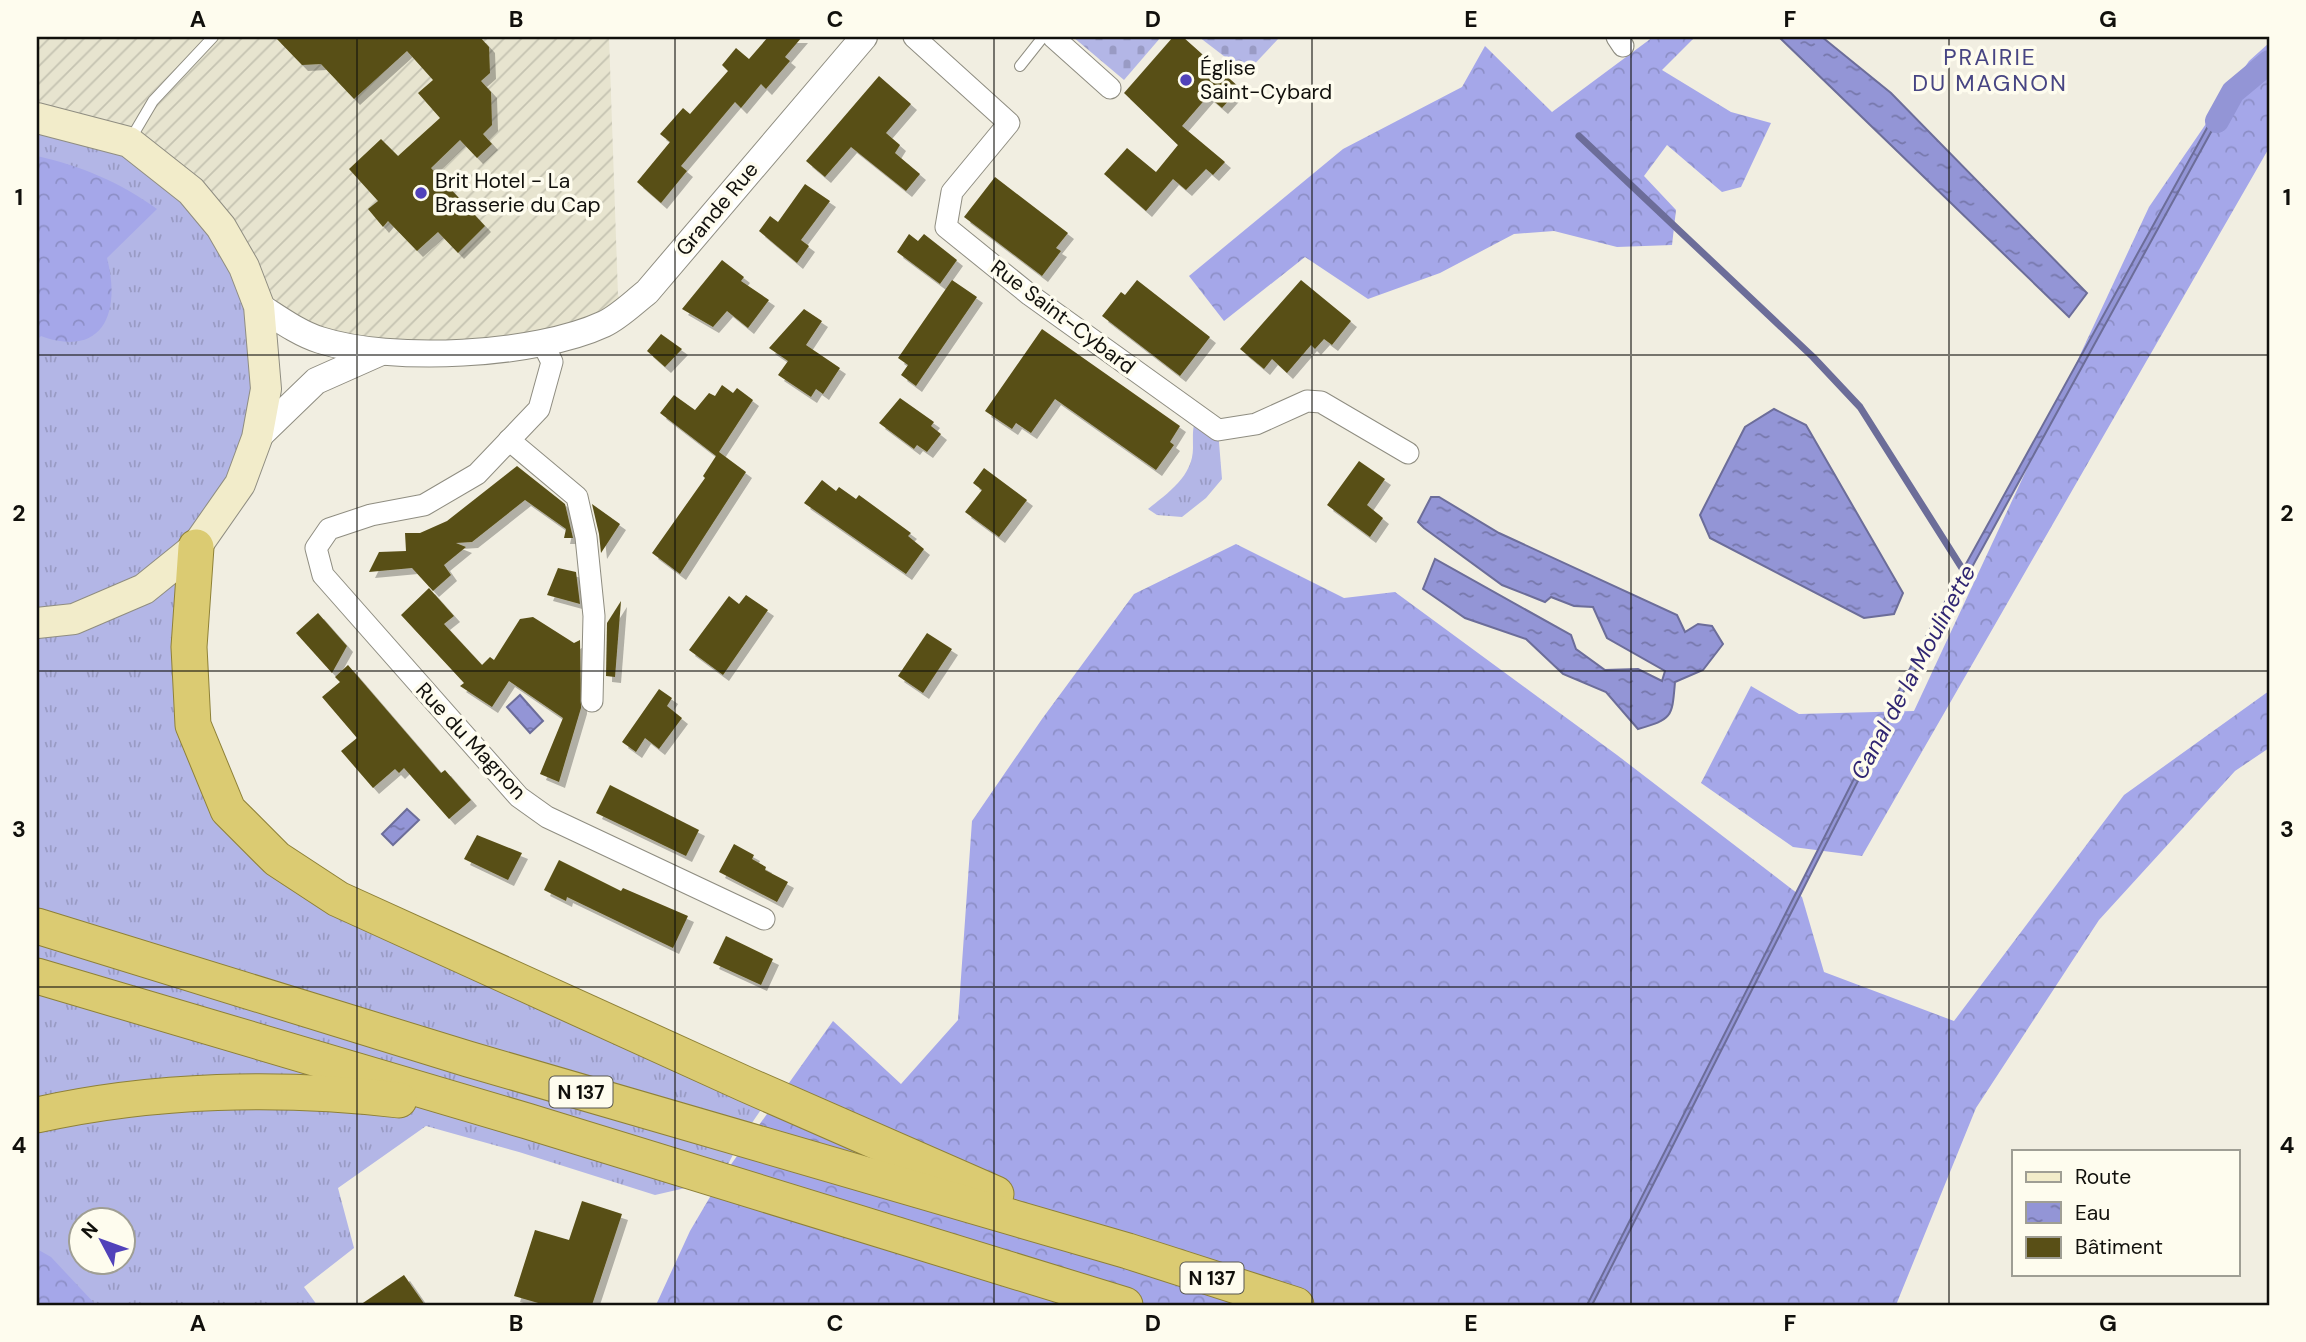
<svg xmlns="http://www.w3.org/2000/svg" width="2306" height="1342" viewBox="0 0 2306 1342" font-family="'DM Sans',sans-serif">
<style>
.industrial{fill:url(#industrial-furrows)}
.grass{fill:url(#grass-tufts);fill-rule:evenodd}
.forest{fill:url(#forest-crowns)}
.cemetery{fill:url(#cemetery-stones)}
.water{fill:url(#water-ripples);stroke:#6c6d99;stroke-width:2}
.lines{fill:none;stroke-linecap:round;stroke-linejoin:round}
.stream{stroke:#6c6d99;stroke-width:7}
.canal{stroke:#9395d6;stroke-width:24}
.building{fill:#594f16;filter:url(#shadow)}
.service-casing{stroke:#8f8d81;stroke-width:12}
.minor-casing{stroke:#8f8d81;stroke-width:23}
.tertiary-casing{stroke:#8f8d81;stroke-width:28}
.secondary-casing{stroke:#8f8d81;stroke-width:32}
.trunk-casing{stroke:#8e8137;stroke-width:37}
.service{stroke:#fff;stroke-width:10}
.minor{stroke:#fff;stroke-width:21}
.tertiary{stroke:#fff;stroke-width:26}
.secondary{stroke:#f2ecca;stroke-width:30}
.trunk{stroke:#dbcb72;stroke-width:35}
.grid{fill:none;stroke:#11100c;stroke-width:2;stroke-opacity:0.55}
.poi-dot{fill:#5142ba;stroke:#fefcee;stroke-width:2.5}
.labels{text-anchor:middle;stroke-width:7;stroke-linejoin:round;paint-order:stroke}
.shield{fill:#fefcee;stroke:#585750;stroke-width:2}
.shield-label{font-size:19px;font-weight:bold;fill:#11100c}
.poi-label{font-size:21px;fill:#11100c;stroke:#fefcee;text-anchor:start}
.street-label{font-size:21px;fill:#11100c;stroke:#fefcee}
.neighbourhood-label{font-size:23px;letter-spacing:2px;fill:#474583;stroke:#fefcee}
.water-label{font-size:23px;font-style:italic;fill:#302672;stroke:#fefcee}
.neatline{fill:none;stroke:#11100c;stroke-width:2.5}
.grid-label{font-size:23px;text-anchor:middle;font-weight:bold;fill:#11100c}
</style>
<defs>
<pattern id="industrial-furrows" width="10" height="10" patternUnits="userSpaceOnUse" patternTransform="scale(1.75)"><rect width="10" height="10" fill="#e7e4cf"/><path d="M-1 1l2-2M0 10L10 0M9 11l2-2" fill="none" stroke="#c5c3b1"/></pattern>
<pattern id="grass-tufts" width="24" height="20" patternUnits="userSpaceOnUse" patternTransform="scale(1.75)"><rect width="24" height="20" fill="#b3b6e6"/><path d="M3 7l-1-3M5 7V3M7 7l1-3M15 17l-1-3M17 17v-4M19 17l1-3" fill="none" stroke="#999bc4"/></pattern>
<pattern id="forest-crowns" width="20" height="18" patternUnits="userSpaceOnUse" patternTransform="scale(1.75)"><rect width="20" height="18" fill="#a5a7e9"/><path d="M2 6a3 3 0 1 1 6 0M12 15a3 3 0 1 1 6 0" fill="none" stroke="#8d8fc7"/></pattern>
<pattern id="cemetery-stones" width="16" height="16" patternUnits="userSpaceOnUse" patternTransform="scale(1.75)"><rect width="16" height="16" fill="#b3b6e6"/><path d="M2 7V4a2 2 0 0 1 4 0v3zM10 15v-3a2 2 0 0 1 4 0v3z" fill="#999bc4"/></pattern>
<pattern id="water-ripples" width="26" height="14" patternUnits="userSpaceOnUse" patternTransform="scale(1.75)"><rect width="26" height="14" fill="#9395d6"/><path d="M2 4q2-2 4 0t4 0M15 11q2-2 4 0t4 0" fill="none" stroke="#7778ac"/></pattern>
<filter id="shadow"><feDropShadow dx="6" dy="6" stdDeviation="0" flood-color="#0004"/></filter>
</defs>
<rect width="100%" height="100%" fill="#f1eee1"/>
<!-- industrial -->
<path class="industrial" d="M37 37H609L618 295 625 309 604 324 379 353 259 306 37 118Z"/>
<!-- grass -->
<g class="grass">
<path d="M37 118 129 142 244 267 266 389 196 547 193 725 277 859 771 1095 741 1139 720 1180 655 1195 519 1152 426 1126 338 1188 354 1248 304 1287 317 1305H37ZM80 1220H122V1262H80Z"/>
<path d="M1197 415 1218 430 1222 479 1206 498 1182 517 1157 515 1148 509C1168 493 1193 476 1193 448 1193 434 1192 428 1197 415Z"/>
</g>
<!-- forest -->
<g class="forest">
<path d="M1653 37H1695L1662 70 1731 112 1771 123 1741 187 1722 192 1667 145 1644 176 1676 210 1672 245 1617 247 1554 231 1514 234 1440 273 1368 299 1305 257 1224 321 1189 276 1343 149 1462 87 1485 46 1552 112Z"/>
<path d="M2269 43V148L1862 856 1793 847 1701 783 1751 686 1799 714 1914 711 2149 207 2249 61Z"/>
<path d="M37 156C81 166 120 182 157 209L107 258C121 311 104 359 41 336L37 340Z"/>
<path d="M1236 544 1344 598 1395 592 1617 755 1802 897 1824 972 1954 1021 2124 795 2269 691V748L2235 771 2099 920 1976 1108 1896 1305H656L690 1231 720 1180 833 1021 901 1084 958 1020 972 821 1042 719 1134 594Z"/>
<path d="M37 1249 51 1257 96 1305H37Z"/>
</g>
<!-- cemetery -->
<g class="cemetery">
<path d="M1073 37H1161L1124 80Z"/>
<path d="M1199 37H1280L1246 73Z"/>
</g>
<!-- water -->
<g class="water">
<path d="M1779 37H1822L1891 93 2087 293 2069 317Z"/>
<path d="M2269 55V62L2233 92 1899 700 1592 1305H1587L1930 629 2228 90Z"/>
<path d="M1774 409 1806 425 1903 593 1894 614 1864 618 1710 538 1700 515 1745 427Z"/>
<path d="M1431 497H1439L1499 533 1677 615 1685 632 1698 624 1712 626 1723 644 1703 670 1675 682C1672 717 1673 719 1638 729L1606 692 1563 674 1526 639 1465 618 1423 589 1435 559 1571 635 1576 649 1605 670 1638 669 1662 681 1665 671 1607 638 1593 607 1574 606 1551 597 1545 602 1502 585 1424 528 1418 522Z"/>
<path d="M520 695 543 721 530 733 507 707Z"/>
<path d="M407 809 419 820 393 845 382 834Z"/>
</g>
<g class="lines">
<!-- stream -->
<path class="stream" d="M1579 136 1813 357 1860 407 1965 573"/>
<!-- canal -->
<path class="canal" d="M2217 121 2233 92 2269 62"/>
</g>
<!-- building -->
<g class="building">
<path d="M275 37H480L489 47 490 73 481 81 491 92 492 125 483 134 492 144 477 158 460 140 431 168 485 226 458 253 438 232 417 251 388 221 383 227 368 209 378 201 349 169 381 139 398 156 440 118 418 93 433 80 407 51 354 99 321 64 302 65Z"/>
<path d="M768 37H802L785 57 790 61 766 89 761 84 741 108 735 102 681 166 687 171 661 203 637 182 670 142 660 134 683 108 690 114 728 71 722 65 736 48 749 59Z"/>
<path d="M1173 37H1183L1240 88 1222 108 1208 96 1182 126 1225 162 1213 175 1206 169 1186 190 1173 179 1146 211 1104 174 1127 148 1156 172 1178 145 1124 93Z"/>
<path d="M879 76 911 104 886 133 900 145 895 153 920 174 906 191 851 147 825 177 806 161Z"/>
<path d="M995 177 1068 233 1056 248 1061 251 1042 276 964 217Z"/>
<path d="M805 184 830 201 801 240 809 246 797 263 759 231 770 216 778 222Z"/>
<path d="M909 234 918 241 924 234 957 260 940 284 897 252Z"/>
<path d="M722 260 744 277 741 281 769 300 748 328 727 311 713 327 682 309Z"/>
<path d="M952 280 977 297 916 386 901 375 908 365 898 358Z"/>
<path d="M1137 280 1210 337 1180 376 1102 316 1121 292 1125 295Z"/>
<path d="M1301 280 1351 321 1332 345 1324 339 1315 349 1311 345 1287 373 1272 359 1264 369 1240 349Z"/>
<path d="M804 309 822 321 806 345 840 368 823 394 816 389 811 397 778 375 788 361 769 348Z"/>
<path d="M1042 329 1180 426 1170 442 1174 445 1156 470 1055 399 1031 433 1016 423 1012 429 985 411Z"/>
<path d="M661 334 682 349 665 367 647 351Z"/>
<path d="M722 385 733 393 737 388 753 400 719 452 746 472 680 574 652 553 705 478 703 476 716 456 660 413 674 395 695 410 709 393 715 396Z"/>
<path d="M900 398 934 422 931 426 941 434 927 452 917 445 914 449 879 423Z"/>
<path d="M1359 461 1385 479 1367 505 1383 518 1370 537 1327 505Z"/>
<path d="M517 466 565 504 573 538H564L566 529 525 500 472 542 456 543 466 547 444 565 451 575 433 591 412 568 369 572 379 552 406 551 405 533H420L447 521Z"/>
<path d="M984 468 1027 500 999 537 965 512 982 490 973 483Z"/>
<path d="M822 480 836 491 839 487 856 499 859 495 911 533 908 536 924 549 906 574 804 503Z"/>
<path d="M592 504 620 524 601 553 599 534Z"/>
<path d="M558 568 576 572 580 604 547 595Z"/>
<path d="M429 588 454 616 444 624 482 665 490 657 494 660 520 619 533 617 574 643 580 640 581 708 559 782 540 774 563 718 509 681 492 707 460 686 464 683 401 615Z"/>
<path d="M746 595 768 610 723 675 689 650 729 596 739 604Z"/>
<path d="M621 601 615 677 606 676 607 623Z"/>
<path d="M318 613 347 646 332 673 296 633Z"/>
<path d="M927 633 952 649 923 693 898 676Z"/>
<path d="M348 665 441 773 445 770 471 800 449 819 404 768 399 773 395 769 373 788 341 751 357 738 322 697 340 682 335 677Z"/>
<path d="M659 689 672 698 667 706 682 718 659 749 645 738 636 752 622 742Z"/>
<path d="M610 785 699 830 686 856 596 813Z"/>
<path d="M477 835 522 853 508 880 464 859Z"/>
<path d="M734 844 754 855 752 859 766 867 765 870 788 882 777 902 719 872Z"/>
<path d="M559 860 621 891 623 888 688 916 673 948 567 897 566 901 544 890Z"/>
<path d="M726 936 773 959 761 985 713 963Z"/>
<path d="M582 1201 622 1214 592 1305H545L514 1296 535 1230 569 1240Z"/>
<path d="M404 1275 425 1305H360Z"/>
</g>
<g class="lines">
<!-- service casing -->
<g class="service-casing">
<g id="service">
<path d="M1020 66 1043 37"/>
<path d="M130 140 153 101 213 37"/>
</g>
</g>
<!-- minor casing -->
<g class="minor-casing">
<g id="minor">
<path d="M914 37 1009 123 952 192 946 227 1030 295 1218 430 1256 424 1307 401 1321 402 1408 453"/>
<path d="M1053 37 1110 88"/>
<path d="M1617 37 1623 46"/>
<path d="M542 342 552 362 539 409 477 474 424 505 371 515 329 529 316 548 323 575 519 797 547 817 764 919"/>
<path d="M509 440 577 497 586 537 594 616 592 701"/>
</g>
</g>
<!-- tertiary casing -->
<g class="tertiary-casing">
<g id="tertiary">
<path d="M259 306C278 318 298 333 320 340 391 363 535 356 604 324 619 317 633 303 647 292L864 37"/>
<path d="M257 438 316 381 379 353"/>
</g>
</g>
<!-- secondary casing -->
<g class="secondary-casing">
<path id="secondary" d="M37 118 129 142 191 191 221 227 244 267 259 306 266 389 257 438 240 484 196 547 144 589 74 619 37 623"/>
</g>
<!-- trunk casing -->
<g class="trunk-casing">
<g id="trunk">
<path d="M196 547 189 647 193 725 228 810 277 859 338 899 745 1084 996 1194"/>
<path d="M37 926 468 1059 1128 1251 1296 1305"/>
<path d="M37 976 527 1121 1125 1305"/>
<path d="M37 1115C154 1089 280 1086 399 1100"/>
</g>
</g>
<!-- service -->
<use href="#service" class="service"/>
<!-- minor -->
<use href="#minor" class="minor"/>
<!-- tertiary -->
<use href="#tertiary" class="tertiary"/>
<!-- secondary -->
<use href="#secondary" class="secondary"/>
<!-- trunk -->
<use href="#trunk" class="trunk"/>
</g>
<!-- grid -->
<path class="grid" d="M357 37V1305M675 37V1305M994 37V1305M1312 37V1305M1631 37V1305M1949 37V1305M37 355H2269M37 671H2269M37 987H2269"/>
<!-- markers -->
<g class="poi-dot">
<circle cx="1186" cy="80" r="7"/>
<circle cx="421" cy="193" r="7"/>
</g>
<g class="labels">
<!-- shield labels -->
<g class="shield">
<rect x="549.5" y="1076.5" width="63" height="31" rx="5"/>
<rect x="1180.5" y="1262.5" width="63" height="31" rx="5"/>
</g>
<g class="shield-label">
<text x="581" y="1099">N 137</text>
<text x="1212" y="1285">N 137</text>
</g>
<!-- poi labels -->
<g class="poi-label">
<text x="1200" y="75">Église<tspan x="1200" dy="24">Saint-Cybard</tspan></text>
<text x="435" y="188">Brit Hotel - La<tspan x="435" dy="24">Brasserie du Cap</tspan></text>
</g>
<!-- street labels -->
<g class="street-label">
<text transform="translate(717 209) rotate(-50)" y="7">Grande Rue</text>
<text transform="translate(1063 317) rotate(37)" y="7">Rue Saint-Cybard</text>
<text transform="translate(471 741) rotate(47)" y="7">Rue du Magnon</text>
</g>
<!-- neighbourhood labels -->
<g class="neighbourhood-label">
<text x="1990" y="65">PRAIRIE<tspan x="1990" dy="26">DU MAGNON</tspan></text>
</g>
<!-- water labels -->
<g class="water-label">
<text transform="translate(1913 672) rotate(-62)" y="8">Canal de la Moulinette</text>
</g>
</g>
<!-- border -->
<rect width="2306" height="1342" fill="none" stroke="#fefcee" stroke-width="77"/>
<!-- legend -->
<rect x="2012" y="1150" width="228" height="126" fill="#fefcee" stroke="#9f9e94" stroke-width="2"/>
<rect x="2026" y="1172" width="35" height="10" fill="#f2ecca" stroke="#9f9e94" stroke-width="2"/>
<text x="2075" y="1184" font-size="21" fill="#11100c">Route</text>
<rect x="2026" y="1202" width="35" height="21" fill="url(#water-ripples)" stroke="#9f9e94" stroke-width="2"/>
<text x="2075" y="1220" font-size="21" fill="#11100c">Eau</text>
<rect x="2026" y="1237" width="35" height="21" fill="#594f16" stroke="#9f9e94" stroke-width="2"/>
<text x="2075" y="1254" font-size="21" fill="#11100c">Bâtiment</text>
<!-- north arrow -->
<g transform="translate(102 1241) rotate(311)"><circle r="33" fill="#fefcee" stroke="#9f9e94" stroke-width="2"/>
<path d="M0-5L12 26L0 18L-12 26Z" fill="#5142ba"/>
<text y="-10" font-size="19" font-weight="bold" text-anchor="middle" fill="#11100c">N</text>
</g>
<rect x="38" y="38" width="2230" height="1266" class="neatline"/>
<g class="grid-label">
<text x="198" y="27">A</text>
<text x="516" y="27">B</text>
<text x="835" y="27">C</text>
<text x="1153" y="27">D</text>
<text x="1471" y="27">E</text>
<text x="1790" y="27">F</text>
<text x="2108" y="27">G</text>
<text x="19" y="205">1</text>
<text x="2287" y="205">1</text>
<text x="19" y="521">2</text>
<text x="2287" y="521">2</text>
<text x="19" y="837">3</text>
<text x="2287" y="837">3</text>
<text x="19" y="1153">4</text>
<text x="2287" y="1153">4</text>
<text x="198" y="1331">A</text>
<text x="516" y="1331">B</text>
<text x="835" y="1331">C</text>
<text x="1153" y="1331">D</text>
<text x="1471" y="1331">E</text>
<text x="1790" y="1331">F</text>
<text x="2108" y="1331">G</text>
</g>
</svg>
